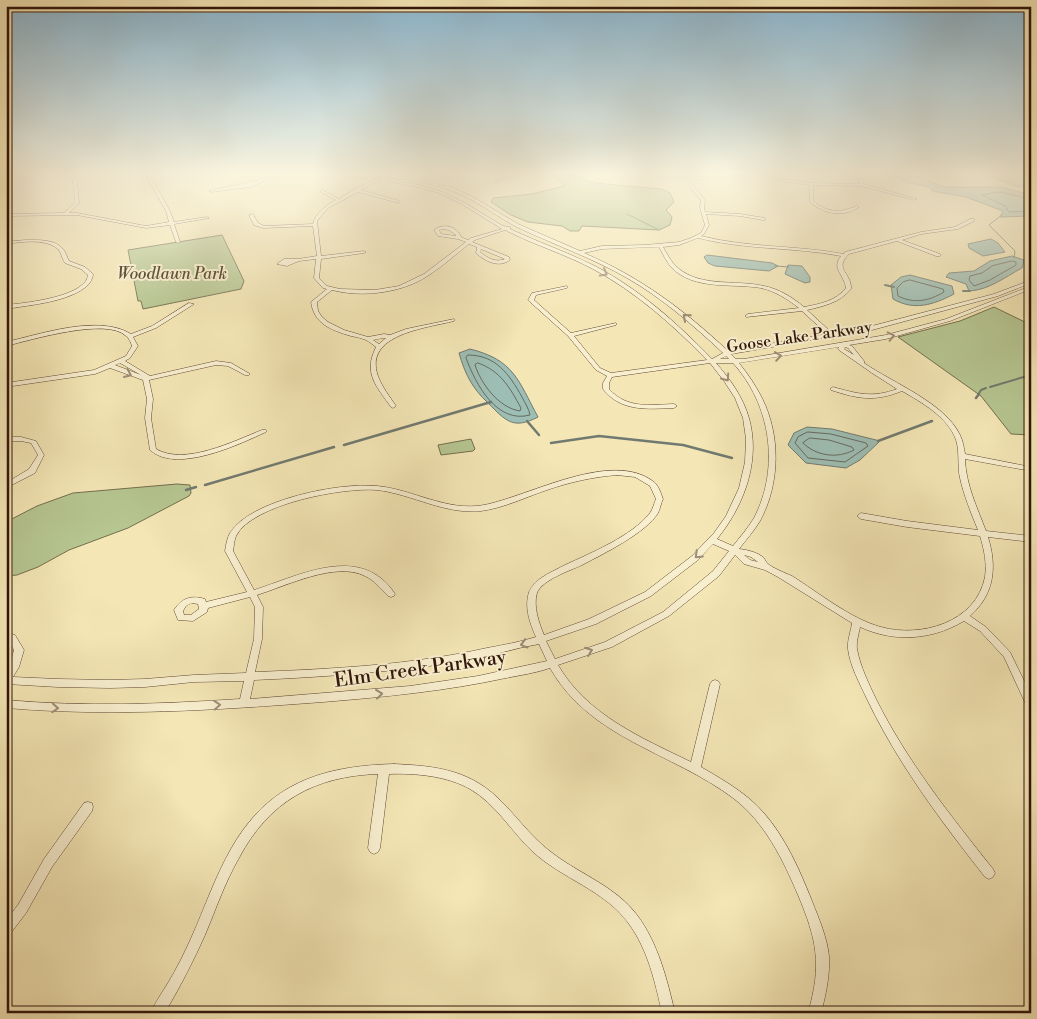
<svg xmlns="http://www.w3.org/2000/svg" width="1037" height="1019" viewBox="0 0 1037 1019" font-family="'Libre Bodoni',serif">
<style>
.green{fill:#b6c691;stroke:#736e4e}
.water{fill:#9dbeb4;stroke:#717a70}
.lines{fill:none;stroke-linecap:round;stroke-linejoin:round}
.shore{stroke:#666a60;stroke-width:1}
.stream-far2{stroke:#717a70;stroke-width:1}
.stream-far1{stroke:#717a70;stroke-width:2}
.stream{stroke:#717a70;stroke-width:2.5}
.minor-casing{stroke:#614936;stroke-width:1}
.minor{fill:#f8efcf;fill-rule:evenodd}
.oneway{stroke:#9e8d77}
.labels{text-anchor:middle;stroke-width:4;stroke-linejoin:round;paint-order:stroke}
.far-park-label{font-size:16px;font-style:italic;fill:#5f533a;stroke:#f8efcf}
.far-street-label{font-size:16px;fill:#30150b;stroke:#f8efcf}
.street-label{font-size:20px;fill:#30150b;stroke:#f8efcf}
</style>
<rect width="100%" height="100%" fill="#f4e6b5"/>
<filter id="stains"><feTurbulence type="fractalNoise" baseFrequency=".004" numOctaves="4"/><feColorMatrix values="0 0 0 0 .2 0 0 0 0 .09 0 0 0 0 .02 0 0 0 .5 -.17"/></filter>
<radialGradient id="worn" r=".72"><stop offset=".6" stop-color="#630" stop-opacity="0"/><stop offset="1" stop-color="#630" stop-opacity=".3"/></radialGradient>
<!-- green -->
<g class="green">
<path d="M977 172H1031V184L1019 187Z"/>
<path d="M550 173 569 174 595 183 661 189 670 193 674 202 666 210 672 217 670 225 659 230 582 226 579 231H570L562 226 528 222 511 215 491 202 493 198 532 194 564 186Z"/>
<path d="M222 235 244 281 241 289 143 309 141 301H138L128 250Z"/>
<path d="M994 307 1031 325V435L1011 434 981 396 898 337 960 321Z"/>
<path d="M471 439 475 449 473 451 441 455 438 445Z"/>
<path d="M177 484 190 485 191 493 189 496 128 528 69 550 38 567 17 575 6 576V522L37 506 73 493Z"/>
</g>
<!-- water -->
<g class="water">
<path d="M885 172H905L945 187H1001L1031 195V216L1000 217 1003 211 966 197 932 191 929 187 906 182Z"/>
<path d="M991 239 998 243 1005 252 983 256 969 248 968 244Z"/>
<path d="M707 255 772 263 778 266 769 271 715 266 708 263 704 257Z"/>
<path d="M1012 256 1024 260 1022 268C1005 277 989 290 969 291L966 284 946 277 949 273 974 271 990 261Z"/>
<path d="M788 265 802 266 810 277V282L805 283 785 274Z"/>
<path d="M910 275 952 286 954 294C933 305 914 311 893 299L891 285 901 277Z"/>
<path d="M470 349C514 360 518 380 538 417 513 430 506 421 488 403 472 388 465 374 459 353Z"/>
<path d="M807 427 832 429 880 441 860 460 846 468 806 463 788 445 794 433Z"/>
</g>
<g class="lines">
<!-- shore -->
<g class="shore">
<path d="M1031 199 1000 192 982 195 1005 206 1009 212 1031 211"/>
<path d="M1012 261 1016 262V265L990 280 974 286 969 280 970 276 982 273 992 266Z"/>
<path d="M910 280 943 289 944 292C929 301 914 304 898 296L897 288 903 282Z"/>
<path d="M468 355C496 355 509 374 522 397 525 403 529 409 530 415 497 424 476 385 466 358Z"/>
<path d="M478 363C501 371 510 388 521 408L520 411C499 408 481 384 475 365Z"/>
<path d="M808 432 831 434 866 443 868 446 845 462 808 458 795 443 798 437Z"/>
<path d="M810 438 829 440 852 447 854 450C837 459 816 456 803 443Z"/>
</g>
<!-- stream-far2 -->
<g class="stream-far2">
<path d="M627 214 659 230"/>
<path d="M1002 215 989 225 1015 251 1014 258"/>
<path d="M775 266 789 267"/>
</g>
<!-- stream-far1 -->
<g class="stream-far1">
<path d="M885 285 894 287"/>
<path d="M963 291H970"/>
<path d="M990 387 1027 376 1031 379"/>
<path d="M978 395 981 390 986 388"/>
</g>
<!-- stream -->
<g class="stream">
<path d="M976 398 979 394"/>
<path d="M527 421 539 435"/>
<path d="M878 441 932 421"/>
<path d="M551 443 599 436 683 445 732 458"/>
<path d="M344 445 491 402"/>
<path d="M205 485 334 447"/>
<path d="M186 490 196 487"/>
</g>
<!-- minor casing -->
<g class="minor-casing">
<g id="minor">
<path d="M72 172H76L79 203 69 213H77L146 226 169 222 166 211 144 172H148L170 211 174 222 207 217 209 218 174 224 180 242 178 243 176 242 170 225 146 228 77 215 6 216V214L64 213 75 203Z"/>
<path d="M277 172H283L251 187 211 192 209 191 260 180Z"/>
<path d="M312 172H326L368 178 366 179Z"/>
<path d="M358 172H372L413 178 453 188 473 197 518 224 580 251 602 246 645 245 679 242 691 238 701 233 705 225 700 208 701 200 685 181 617 172H630L686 179 736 173 751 174 811 183 859 184 860 181 851 172H855L864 181 863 184 917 199 915 200 861 186 813 185V201C828 213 840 213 857 206L859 207C843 218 824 214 810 202L809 185 751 176 736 175 689 181 705 200 704 208 705 212 740 214 765 218V220H763L740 216 706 214 709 225 704 234 701 236C748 248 796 245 844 254L845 252 921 232 955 227 970 219H974V221L958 229 921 234 902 240 940 254V256H936L897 241 849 254C833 269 852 273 851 289 839 303 824 306 807 310L832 333 872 326 994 294 1031 280V283L998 296 872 330 835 336V338L833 339 830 337 731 354 736 359H744L886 335 946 319 1031 286V289L950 321 886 339 849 345 852 346 864 361V363C893 383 945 403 960 435 963 441 964 448 965 454L1031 467V471L965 459C966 485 977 507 986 531L1031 536V542L988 537C997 566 995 594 970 616L986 627 1010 652 1031 695V710L1028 709 1004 657 980 631 964 621C932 640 895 643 860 627 859 633 856 642 857 649 860 666 869 684 876 699 907 761 950 815 993 869L995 873 993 877 989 879 985 877C941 821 898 764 867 699 860 684 850 666 848 649 847 641 851 631 852 623L778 577 765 570 744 564 735 555 719 576 669 616 612 647 558 665C587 715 642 738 691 762L710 684 712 681 715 680 718 681 720 684 701 767C718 777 736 787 752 801 781 827 798 866 812 901 819 919 827 937 829 956 830 976 826 994 821 1013H808C822 965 817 940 798 895 783 860 765 822 733 798 672 752 590 739 550 668 536 673 521 675 506 678 446 691 384 697 323 702 217 710 112 717 6 708V700C84 707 162 704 240 699L244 681 194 682 145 687 110 688 58 687 6 684V671L10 666 14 650 9 641 6 640V632L15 635 24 650 19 667 13 677 58 679 110 680 145 679 194 675 246 673 254 639 255 607 250 597 208 608 207 612 193 621 178 620 174 610C182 598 191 595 205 599L206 602 247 592 225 551C226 545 227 538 230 533 250 500 340 482 377 486 412 489 447 512 484 505 530 496 612 449 654 482 659 486 661 494 663 499 661 503 660 509 658 513 646 533 603 554 582 565 569 571 542 580 537 593 533 606 539 623 544 635L589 619 645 592 692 556 714 533 726 516 739 488 745 462 746 439 743 418 735 398 724 381 710 363 612 377 609 383V389C627 409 650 405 674 404L677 406 674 408C647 409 621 412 603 389V383L607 376 596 370 568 336 529 301 528 300 532 293 567 286V288L536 295 534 300 571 333 616 323V325L574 336 600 368 611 373 707 360C673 325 636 292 593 269 565 254 534 245 505 230L475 240 472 242 509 257 510 260C499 268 486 262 476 253L477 247 469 244C456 254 443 266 429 275 403 293 362 298 332 290L317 302 318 311 322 317 328 322 344 330 368 337 384 334 390 335 406 329 454 319V321C427 328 363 334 378 376 382 387 390 397 396 406L393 408 391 407C376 386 363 373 376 347 373 345 370 342 366 340 362 338 356 337 351 336 331 330 314 324 311 302L327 289 323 288 314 278 316 259 299 261 287 266 277 264 284 259H298L317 256 313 226 263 228 254 225 249 215 253 214 258 223 264 226 313 224C315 213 327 205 336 200L321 192V190H323L339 199 355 189 376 179 375 175ZM379 175C407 179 435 183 460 194 482 204 501 220 523 230 558 246 594 259 627 278 662 298 693 325 723 353L712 359C677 323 639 289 595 266 567 252 538 242 510 229V227L503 226 465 203 442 192 423 186 388 179H387V181L422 188 439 193 462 204 502 229 471 238 468 240 461 237C457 226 443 223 434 230L438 236 458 239 466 242 424 274 399 286 375 290 340 289 327 286 319 278 321 259 364 253 366 252 364 251 321 256 317 221 328 208 358 192 399 203V201L361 190 379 180ZM442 229 449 230 456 235V236L441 234 439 230ZM698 238C745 250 794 247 841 256 831 269 844 274 846 288 836 301 820 304 804 307 792 297 779 289 764 286 735 279 695 289 673 263 669 258 666 252 663 247L679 245ZM659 247C663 254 666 261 671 267 694 291 732 283 761 288 775 291 787 299 799 308L748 314 745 316 746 317 802 311 827 334 728 351C683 309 640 277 584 253L602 249ZM481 249 505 259C495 263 488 258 480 252ZM384 338H386L379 344 373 340ZM839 347 838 349 839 350 872 373 897 389C873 398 858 394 833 387L830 389 831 390C858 399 875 402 902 391 921 402 948 417 956 440 960 452 957 466 960 478 964 496 971 513 978 530L907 521 861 513 857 516 861 519 907 527 980 536C984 549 987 563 985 577 976 623 920 638 881 627 851 619 819 593 792 576 785 573 773 568 768 564 766 562 765 560 764 558 757 552 748 550 739 549 746 540 754 531 760 521 780 484 781 436 762 398 756 386 748 374 739 363ZM845 347 848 348 854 355 844 349ZM726 356 729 359H720ZM716 363H733C771 405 780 468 754 518 748 528 740 537 733 546L717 539C744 506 761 461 749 418 743 397 730 379 716 363ZM617 475 635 477 650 486 656 499C654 503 653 509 650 513 632 536 591 553 565 565 552 572 535 578 529 592 524 607 530 624 536 637 520 642 503 645 487 648 411 665 333 669 255 672L262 639 263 607 257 595C286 586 336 561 365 576 374 580 381 589 388 596L391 597 394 596 395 594C361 542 299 576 254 590L233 551C234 546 234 541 236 536 252 504 344 487 377 490 412 494 445 515 481 511 504 508 526 497 547 490 570 482 593 477 617 475ZM713 544 729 551 713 571 663 612 605 642 555 659 546 641 596 624 651 596 698 560ZM744 555 751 557 758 562 750 560ZM192 603 198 604 199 609 191 615H184L183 611 186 606ZM539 644 547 661 478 676 410 686 250 699 254 680C324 677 394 672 464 661 489 657 514 648 539 644Z"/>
<path d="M518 172H523L516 177 496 183 494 182 514 175Z"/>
<path d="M943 172H949L954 175 951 176Z"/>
<path d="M26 240C38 240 55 239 63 249 66 253 67 257 69 261L85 267 93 274V275C92 279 91 282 88 285 70 302 30 305 6 309V305C26 303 72 298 85 282 86 282 88 276 88 275L81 269 65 263C62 259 61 252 58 249 45 238 21 242 6 244V242Z"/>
<path d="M189 303 194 304 156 328 133 337 138 346 130 358 125 361 150 376 216 361 231 363 250 374 249 375H245L228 366 216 365 149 380 153 399 151 418 156 449C185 466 234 441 262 430H266L267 431 266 432C238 445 176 474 150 450L145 418 147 399 143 380 110 368 95 374 6 387V383L94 370 126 356 132 346C131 343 129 338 126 336 107 317 31 340 6 346V342C41 334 99 314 131 334L152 326ZM120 363 141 375 115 365Z"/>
<path d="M6 437H21L36 441 44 455 35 473 6 488V483L29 469 38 455 31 443 21 441H6Z"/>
<path d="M394 764C438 766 472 770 504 804 521 822 535 841 555 855 582 875 616 887 637 915 658 943 667 979 675 1013H662C655 982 648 950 629 924 605 890 562 879 532 851 511 831 496 804 470 789 447 776 416 773 389 774L380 848 378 852 374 854 370 852 368 848 378 774C315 776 269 801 239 858 225 882 216 909 205 935 194 960 181 985 167 1009L165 1013H151C155 1002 162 993 168 983 177 968 185 952 192 936 205 907 215 877 231 849 268 783 322 766 394 764Z"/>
<path d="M88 802 92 803 93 807 92 811 52 867 26 913 10 934 6 936V920L18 905 44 859 84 803Z"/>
</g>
</g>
<!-- minor -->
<use href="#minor" class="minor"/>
</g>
<!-- one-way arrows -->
<defs><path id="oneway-chevron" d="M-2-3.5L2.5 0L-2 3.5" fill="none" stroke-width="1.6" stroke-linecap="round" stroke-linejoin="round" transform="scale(1.25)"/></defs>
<g class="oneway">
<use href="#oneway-chevron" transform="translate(604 273) rotate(29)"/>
<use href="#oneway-chevron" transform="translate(686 317) rotate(-139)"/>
<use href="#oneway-chevron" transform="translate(891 336) rotate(-13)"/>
<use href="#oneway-chevron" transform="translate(778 356) rotate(-9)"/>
<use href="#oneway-chevron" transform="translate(128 374) rotate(24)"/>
<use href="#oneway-chevron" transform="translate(726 378) rotate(55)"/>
<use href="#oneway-chevron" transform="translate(698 555) rotate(136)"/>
<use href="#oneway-chevron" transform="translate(524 644) rotate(165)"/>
<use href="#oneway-chevron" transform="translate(589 651) rotate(-20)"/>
<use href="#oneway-chevron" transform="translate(379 694) rotate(-6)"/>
<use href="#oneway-chevron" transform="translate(217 705) rotate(-4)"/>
<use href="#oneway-chevron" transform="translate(55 708) rotate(3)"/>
</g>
<!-- sky -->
<linearGradient id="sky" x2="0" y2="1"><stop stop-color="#8ab8d3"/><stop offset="0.55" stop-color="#faf4de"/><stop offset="1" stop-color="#faf4de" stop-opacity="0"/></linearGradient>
<rect width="1037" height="315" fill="url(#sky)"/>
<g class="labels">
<!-- far-park labels -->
<g class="far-park-label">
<text x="172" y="279">Woodlawn Park</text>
</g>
<!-- far-street labels -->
<g class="far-street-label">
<text transform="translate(799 336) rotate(-8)" y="6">Goose Lake Parkway</text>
</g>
<!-- street labels -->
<g class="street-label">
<text transform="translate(420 668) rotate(-8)" y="7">Elm Creek Parkway</text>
</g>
</g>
<!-- margin -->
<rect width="1037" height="1019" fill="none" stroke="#f4e6b5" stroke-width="25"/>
<rect x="8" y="8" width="1022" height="1004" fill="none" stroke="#30150b" stroke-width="2.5"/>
<rect x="12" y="12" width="1012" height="994" fill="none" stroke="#30150b"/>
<rect width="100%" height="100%" filter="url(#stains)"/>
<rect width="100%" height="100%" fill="url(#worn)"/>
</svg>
